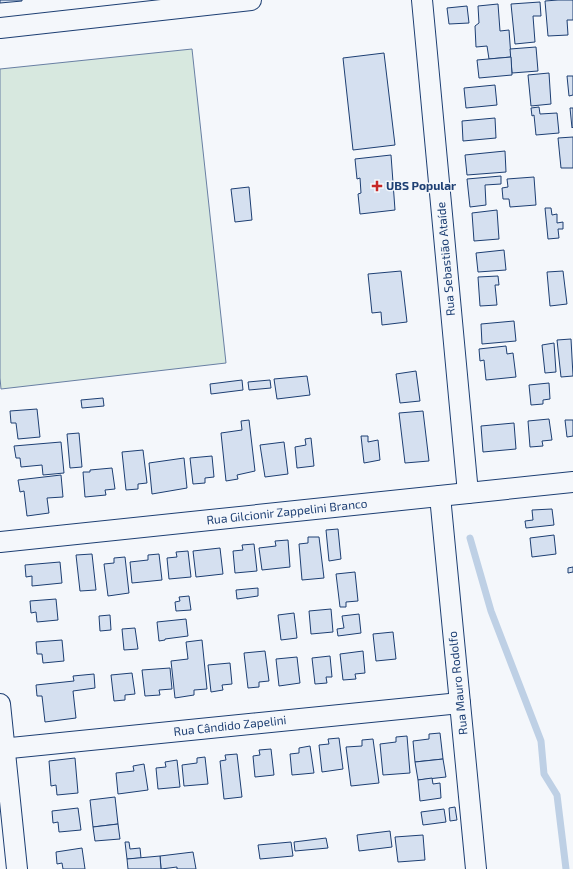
<svg xmlns="http://www.w3.org/2000/svg" width="573" height="869" viewBox="0 0 573 869" font-family="'Exo 2',sans-serif">
<style>
.green{fill:#d7e8df;stroke:#687fa3}
.lines{fill:none;stroke-linecap:round;stroke-linejoin:round}
.stream{stroke:#bed0e5;stroke-width:7}
.building{fill:#d5e0f0;stroke:#1d3f73}
.street-casing{stroke:#1d3f73;stroke-width:22}
.street{stroke:#f4f7fb;stroke-width:20}
.poi-dot{fill:#c62828;stroke:#f4f7fb;stroke-width:1.5}
.labels{text-anchor:middle;stroke-width:3;stroke-linejoin:round;paint-order:stroke}
.poi-label{font-size:12px;font-weight:bold;fill:#1d3f73;stroke:#f4f7fb;text-anchor:start}
.street-label{font-size:12px;fill:#1d3f73;stroke:#f4f7fb}
</style>
<rect width="100%" height="100%" fill="#f4f7fb"/>
<!-- green -->
<path class="green" d="M192 49 226 363 1 389 0 378V69Z"/>
<g class="lines">
<!-- stream -->
<path class="stream" d="M470 538 491 611 541 741 544 774 557 795 566 869"/>
</g>
<!-- building -->
<g class="building">
<path d="M0 0H22V1L0 3Z"/>
<path d="M558 0H573V20H567L568 35 548 36 545 1Z"/>
<path d="M540 2 541 16H533L535 42 515 44 511 4Z"/>
<path d="M498 4 500 31 509 30 511 57 489 59 487 46 476 47 475 26 479 23 478 6Z"/>
<path d="M467 6 469 23 449 24 447 8Z"/>
<path d="M536 47 538 71 512 73 510 49Z"/>
<path d="M384 53 395 145 353 150 343 58Z"/>
<path d="M511 57 512 75 479 78 477 60Z"/>
<path d="M549 73 551 104 531 106 528 75Z"/>
<path d="M567 76H573V95L569 96Z"/>
<path d="M495 85 497 105 466 108 464 88Z"/>
<path d="M539 107 540 114 557 113 559 133 536 135 534 115 532 116 531 108Z"/>
<path d="M570 108H573V127L572 128Z"/>
<path d="M495 118 496 138 463 141 462 121Z"/>
<path d="M573 137V168H561L558 138Z"/>
<path d="M505 151 506 172 467 175 465 155Z"/>
<path d="M391 155 395 210 360 214 358 194 361 193 360 178 357 179 355 159Z"/>
<path d="M501 176V184L485 185 486 205 470 207 467 179Z"/>
<path d="M534 177 536 205 510 207 509 199H503L502 188 508 187 507 179Z"/>
<path d="M249 187 252 220 235 222 231 189Z"/>
<path d="M545 208H551L552 215 557 214V223L563 222V229H558L559 238 548 239Z"/>
<path d="M497 210 499 239 474 241 472 213Z"/>
<path d="M504 250 506 270 478 272 476 253Z"/>
<path d="M401 271 407 322 382 325 381 312 372 313 368 274Z"/>
<path d="M563 271 567 304 550 306 547 272Z"/>
<path d="M498 276 499 285H495L497 305 480 306 478 277Z"/>
<path d="M514 321 516 341 482 344 481 324Z"/>
<path d="M571 339 573 376 561 377 557 340Z"/>
<path d="M554 343 556 372 545 373 542 345Z"/>
<path d="M506 346 507 354 513 353 516 377 486 380 484 360 480 361 479 349Z"/>
<path d="M416 371 420 401 400 403 396 374Z"/>
<path d="M307 376 310 395 277 399 274 379Z"/>
<path d="M242 380 243 390 211 394 210 384Z"/>
<path d="M270 380 271 388 249 390 248 382Z"/>
<path d="M549 383 550 399 543 400V404L531 405 529 385Z"/>
<path d="M103 398 104 406 82 408 81 400Z"/>
<path d="M37 409 40 437 18 439 16 423H11L10 411Z"/>
<path d="M423 411 429 461 405 463 399 413Z"/>
<path d="M549 419 552 440 542 441 543 446 530 447 528 421Z"/>
<path d="M249 420 255 471 237 475 238 479 226 481 221 433 242 430 241 421Z"/>
<path d="M565 420H573V436L567 437Z"/>
<path d="M514 423 516 449 483 452 481 426Z"/>
<path d="M79 433 82 467 70 468 67 434Z"/>
<path d="M361 436H368V442L378 440 380 460 364 463Z"/>
<path d="M311 438 314 466 297 468 295 447 306 445 305 439Z"/>
<path d="M61 442 64 473 43 475 42 465 21 467 20 458H16L14 446Z"/>
<path d="M284 442 288 474 265 477 260 445Z"/>
<path d="M143 450 147 483 138 484V489L126 490 122 452Z"/>
<path d="M212 456 214 477 205 478V483L193 484 190 458Z"/>
<path d="M184 458 187 488 152 494 149 463Z"/>
<path d="M112 468 115 489 105 490 106 495 85 497 83 472H90V470Z"/>
<path d="M61 475 63 497 47 498 49 513 27 516 24 491 20 492 18 480Z"/>
<path d="M552 509 554 525 526 528 525 521 533 520 532 510Z"/>
<path d="M338 529 341 559 329 561 326 530Z"/>
<path d="M554 535 556 554 532 557 530 538Z"/>
<path d="M308 537H319L324 578 302 580 299 544 308 543Z"/>
<path d="M288 540 290 567 262 570 259 548 276 546 275 541Z"/>
<path d="M254 544 257 571 235 573 233 551 243 550 242 545Z"/>
<path d="M220 548 223 574 196 577 193 551Z"/>
<path d="M188 551 191 577 169 579 167 558 177 557 176 552Z"/>
<path d="M92 554 96 590 80 591 76 555Z"/>
<path d="M159 554 162 580 132 583 130 562 148 560V555Z"/>
<path d="M125 557 129 593 108 596 104 564 114 563V558Z"/>
<path d="M60 562 62 583 32 586V576L26 577 25 565Z"/>
<path d="M573 567V572L568 573V568Z"/>
<path d="M355 572 358 601 346 602V607H340L336 574Z"/>
<path d="M258 588V596L237 599 236 590Z"/>
<path d="M189 596 191 610 176 611 175 602 180 601 179 597Z"/>
<path d="M56 599 58 620 37 622 36 612 31 613 30 601Z"/>
<path d="M331 609 333 632 311 634 309 611Z"/>
<path d="M294 613 297 638 281 640 278 615Z"/>
<path d="M359 614 361 633 338 636 337 629 344 628 342 616Z"/>
<path d="M110 615 111 630 100 631 99 616Z"/>
<path d="M186 619 188 636 165 639V640L159 641 157 622Z"/>
<path d="M135 628 138 649 124 650 122 629Z"/>
<path d="M393 632 396 659 376 661 373 634Z"/>
<path d="M62 640 64 661 43 663 42 654H37L36 642Z"/>
<path d="M202 640 207 689 194 690V695L175 698 171 661 188 659 186 642Z"/>
<path d="M265 651 269 681 259 682V687L248 688 244 653Z"/>
<path d="M363 651 365 673 355 674 356 679 343 680 340 654Z"/>
<path d="M330 656 332 677H326L327 683 315 684 312 658Z"/>
<path d="M297 657 300 683 279 686 276 659Z"/>
<path d="M230 663 232 684 222 685 223 690 211 692 208 665Z"/>
<path d="M170 668 172 689 159 690 160 695 145 696 142 670Z"/>
<path d="M132 673 135 694 125 695V700L114 701 111 675Z"/>
<path d="M94 674 95 688 73 691 76 718 45 722 42 696H37L36 685 74 681 73 676Z"/>
<path d="M440 733 443 759 415 762 413 741 429 739V734Z"/>
<path d="M407 736 410 773 383 775 380 744 396 742V737Z"/>
<path d="M339 738 343 769 322 772 319 745 329 744 328 739Z"/>
<path d="M373 739 379 783 351 786 346 747 362 746V740Z"/>
<path d="M310 746 314 773 292 775 290 754 299 753V748Z"/>
<path d="M271 749 274 775 255 777 253 756 260 755 259 750Z"/>
<path d="M237 754 242 797 224 799 220 761 226 760 225 755Z"/>
<path d="M205 757 208 784 184 786 182 765 197 763V758Z"/>
<path d="M75 758 78 793 57 795 56 785 51 786 49 761Z"/>
<path d="M443 759 446 777 418 780 415 762Z"/>
<path d="M177 760 180 787 158 789 156 768 166 767 165 762Z"/>
<path d="M144 764 148 790 118 794 116 773 134 771 133 766Z"/>
<path d="M432 778 433 784 440 783 441 798 420 801 418 780Z"/>
<path d="M115 797 118 824 93 827 90 800Z"/>
<path d="M455 807 457 820 450 821 449 808Z"/>
<path d="M78 808 81 830 59 832 58 822 53 823 52 811Z"/>
<path d="M444 809 446 822 423 825 421 812Z"/>
<path d="M118 824 120 839 95 841 93 827Z"/>
<path d="M390 831 392 847 359 851 357 835Z"/>
<path d="M423 835 425 860 398 862 395 837Z"/>
<path d="M326 838 328 848 295 851 294 842Z"/>
<path d="M125 842H129L130 849 140 848 141 858 127 859Z"/>
<path d="M291 842 293 856 260 859 258 845Z"/>
<path d="M82 848 85 869H63L62 863 57 864 56 852Z"/>
<path d="M193 852 196 869H177V867L161 869 160 856Z"/>
<path d="M160 856 161 869H128L127 859Z"/>
</g>
<g class="lines">
<!-- street casing -->
<g class="street-casing">
<g id="street">
<path d="M422 0 468 493"/>
<path d="M0 28 251 0"/>
<path d="M440 496 476 869"/>
<path d="M0 542 573 482"/>
<path d="M0 704 17 869"/>
<path d="M0 749 460 703"/>
</g>
</g>
<!-- street -->
<use href="#street" class="street"/>
</g>
<!-- markers -->
<path class="poi-dot" d="M375 180h4v4h4v4h-4v4h-4v-4h-4v-4h4z"/>
<g class="labels">
<!-- poi labels -->
<g class="poi-label">
<text x="386" y="190">UBS Popular</text>
</g>
<!-- street labels -->
<g class="street-label">
<text transform="translate(446 259) rotate(-95)" y="4">Rua Sebastião Ataíde</text>
<text transform="translate(287 512) rotate(-6)" y="4">Rua Gilcionir Zappelini Branco</text>
<text transform="translate(458 683) rotate(-96)" y="4">Rua Mauro Rodolfo</text>
<text transform="translate(230 726) rotate(-6)" y="4">Rua Cândido Zapelini</text>
</g>
</g>
</svg>
